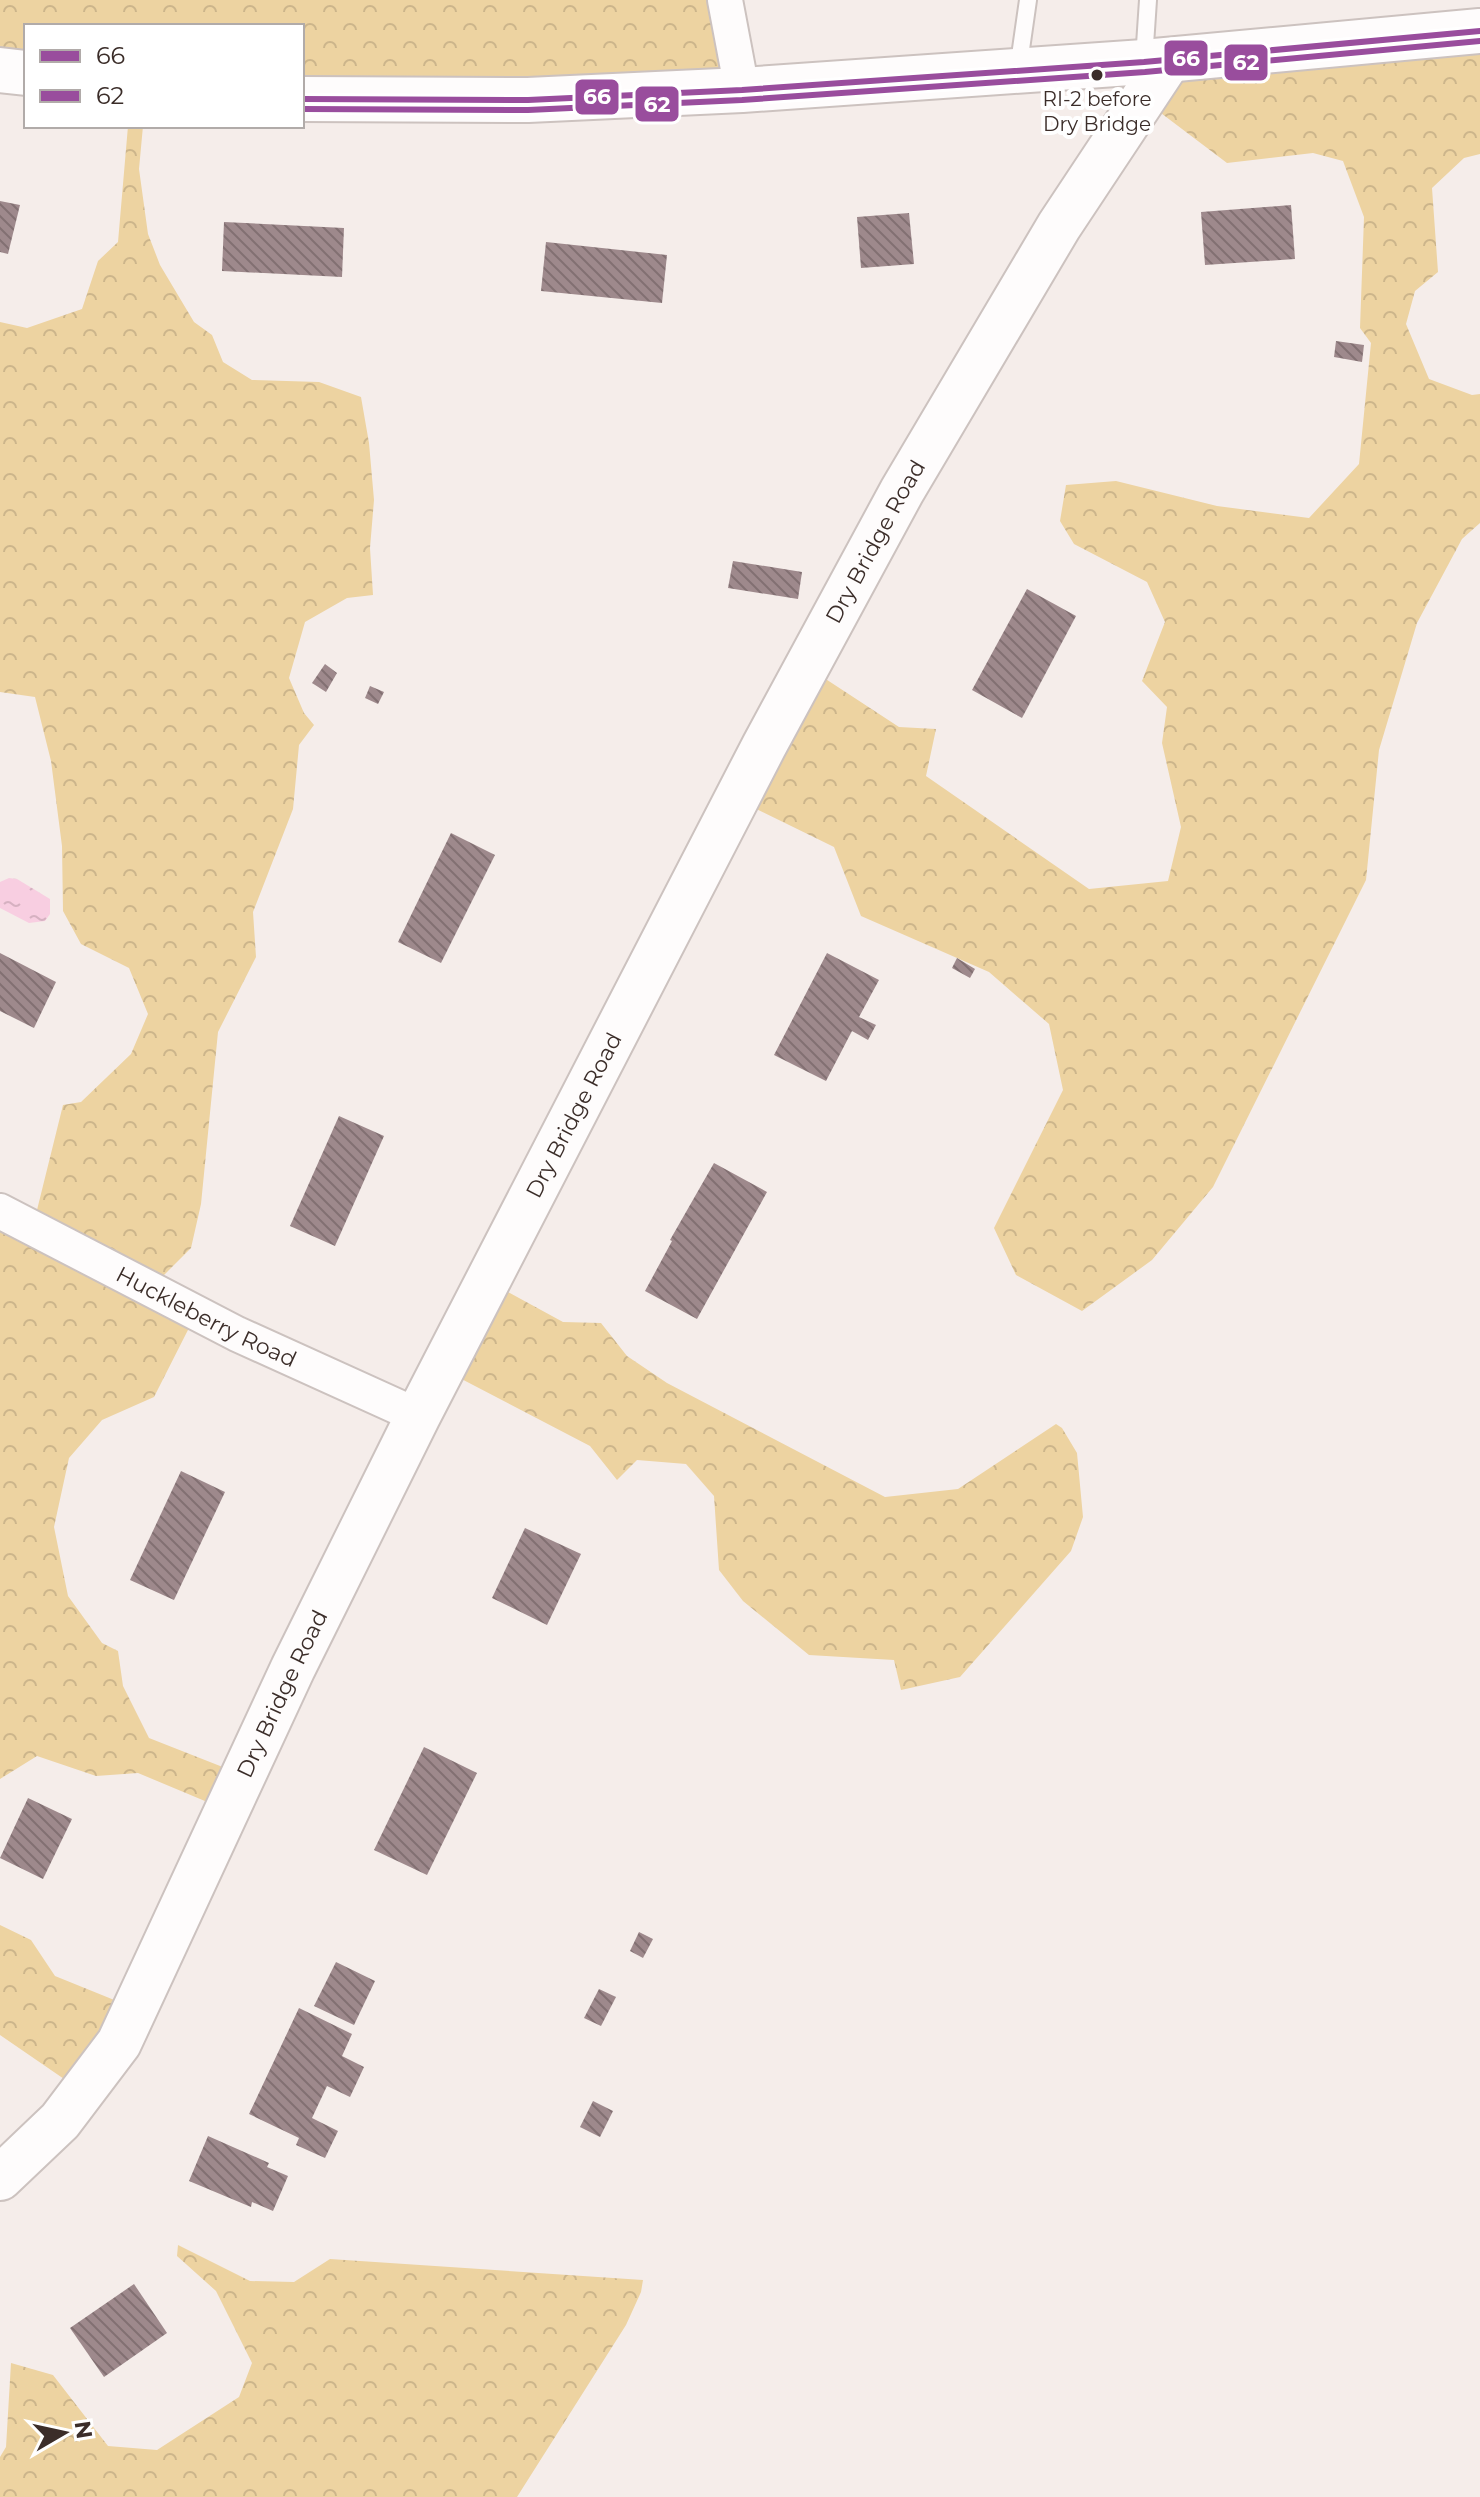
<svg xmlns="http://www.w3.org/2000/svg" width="1480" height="2497" viewBox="0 0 1480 2497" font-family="Montserrat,sans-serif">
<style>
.forest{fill:url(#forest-crowns)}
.water{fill:url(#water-ripples)}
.building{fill:url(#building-back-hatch)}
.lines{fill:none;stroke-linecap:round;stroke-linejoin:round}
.lane-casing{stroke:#ccc2bf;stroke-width:20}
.street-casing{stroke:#ccc2bf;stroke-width:38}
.secondary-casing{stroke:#ccc2bf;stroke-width:48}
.primary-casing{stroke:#ccc2bf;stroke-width:48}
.lane{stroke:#fefcfc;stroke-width:16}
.street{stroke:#fefcfc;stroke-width:34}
.secondary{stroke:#fefcfc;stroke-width:44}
.primary{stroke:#fefcfc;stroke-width:44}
.bus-1-casing{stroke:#fff;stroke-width:12}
.bus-2-casing{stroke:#fff;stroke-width:12}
.bus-1{stroke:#994d9d;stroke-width:6}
.bus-2{stroke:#994d9d;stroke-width:6}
.bus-dot{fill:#3b2d29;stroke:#fff;stroke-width:3}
.labels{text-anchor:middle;stroke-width:8;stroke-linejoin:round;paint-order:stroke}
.bus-label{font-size:20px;fill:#3b2d29;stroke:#fff}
.street-label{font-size:22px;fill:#3b2d29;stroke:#fff}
.line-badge{stroke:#fff;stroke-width:3}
.badge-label{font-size:22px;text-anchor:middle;font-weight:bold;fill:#fff}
</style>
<defs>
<pattern id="forest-crowns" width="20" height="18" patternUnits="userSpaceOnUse" patternTransform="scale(2)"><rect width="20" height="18" fill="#edd3a1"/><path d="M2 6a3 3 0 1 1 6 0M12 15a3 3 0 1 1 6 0" fill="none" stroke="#ccb58b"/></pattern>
<pattern id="water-ripples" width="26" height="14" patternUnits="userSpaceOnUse" patternTransform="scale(2)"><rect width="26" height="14" fill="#f8cee1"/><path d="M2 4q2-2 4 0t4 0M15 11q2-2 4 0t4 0" fill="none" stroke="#d6b1c1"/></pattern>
<pattern id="building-back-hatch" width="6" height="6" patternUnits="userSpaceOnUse" patternTransform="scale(2)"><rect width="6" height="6" fill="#9e898c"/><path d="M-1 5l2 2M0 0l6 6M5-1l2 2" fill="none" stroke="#827072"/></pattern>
</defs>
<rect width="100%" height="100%" fill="#f5edea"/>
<!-- forest -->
<g class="forest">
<path d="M0 0H727L740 81 302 96V26H26V70L0 67Z"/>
<path d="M1480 34V154L1464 158 1432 188 1438 272 1415 291 1406 324 1429 379 1472 395 1480 394V523L1462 539 1417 623 1379 750 1366 880 1213 1187 1152 1260 1082 1311 1016 1275 994 1228 1063 1090 1049 1024 989 972 861 916 834 847 744 803 818 674 899 727 936 729 926 776 1089 889 1168 881 1181 827 1162 743 1167 707 1142 681 1165 622 1147 582 1074 544 1060 521 1066 485 1116 481 1217 506 1309 518 1359 464 1371 343 1360 328 1364 217 1343 161 1313 153 1227 163 1145 101 1166 61Z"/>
<path d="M128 126H143L139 169 148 234 160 265 194 322 212 335 223 362 252 380 319 382 361 397 369 443 374 500 370 548 373 595 347 598 305 622 289 678 304 713 314 725 299 745 293 809 253 912 256 957 218 1032 201 1204 191 1248 158 1281 192 1322 154 1397 102 1420 69 1458 54 1527 68 1596 102 1643 118 1651 123 1686 149 1738 243 1775 224 1809 138 1773 96 1776 37 1756 0 1779V1206L36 1214 63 1105 81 1102 131 1054 148 1014 129 968 81 944 63 911 62 846 51 761 35 697 0 692V322L27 328 82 309 98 261 118 242Z"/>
<path d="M495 1285 563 1322 601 1323 627 1356 667 1383 885 1497 958 1489 1056 1424 1062 1428 1077 1453 1083 1517 1071 1551 960 1677 901 1690 894 1660 809 1655 743 1601 719 1570 714 1496 686 1464 637 1460 617 1480 590 1446 450 1373Z"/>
<path d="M0 1925 31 1940 55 1976 134 2008 83 2092 0 2035Z"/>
<path d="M178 2245 250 2281 294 2282 330 2259 643 2280 641 2292 626 2325 517 2497H0V2457L6 2447 11 2363 53 2375 108 2446 157 2450 239 2397 252 2363 216 2291 177 2256Z"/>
</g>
<!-- water -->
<path class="water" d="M9 878 17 879 50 899V914L45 921 29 923 0 908V882Z"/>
<!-- building -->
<g class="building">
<path d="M0 201 20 205 8 254 0 252Z"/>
<path d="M1291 205 1295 259 1205 265 1201 212Z"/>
<path d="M909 213 914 264 861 268 857 217Z"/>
<path d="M224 222 344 228 342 277 222 271Z"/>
<path d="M546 242 667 255 662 303 541 291Z"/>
<path d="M1336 341 1364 345 1362 362 1334 357Z"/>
<path d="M733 561 802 572 798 599 728 588Z"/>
<path d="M1027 589 1076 616 1022 718 972 690Z"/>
<path d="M325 664 337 673 326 692 312 683Z"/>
<path d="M370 686 384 692 378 704 365 698Z"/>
<path d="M451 833 495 855 441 963 398 942Z"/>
<path d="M0 953 56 982 34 1028 0 1011Z"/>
<path d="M827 953 879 980 859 1017 876 1025 868 1040 852 1031 826 1081 774 1055Z"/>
<path d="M957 958 975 969 970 978 952 968Z"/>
<path d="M339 1116 384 1136 335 1246 290 1226Z"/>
<path d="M714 1163 767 1192 697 1319 645 1291 672 1241 670 1240Z"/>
<path d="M181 1471 225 1492 174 1600 130 1580Z"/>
<path d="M525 1528 581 1554 547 1625 492 1598Z"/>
<path d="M424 1747 477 1773 427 1875 374 1850Z"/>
<path d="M28 1798 72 1819 43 1879 0 1858Z"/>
<path d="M639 1932 653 1939 643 1958 630 1951Z"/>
<path d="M336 1962 375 1981 354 2025 314 2006Z"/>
<path d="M599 1989 616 1997 601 2026 584 2018Z"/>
<path d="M299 2008 352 2034 342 2056 364 2067 350 2097 327 2086 312 2118 338 2131 325 2158 296 2145 299 2138 249 2114Z"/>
<path d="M593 2101 613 2111 600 2137 580 2127Z"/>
<path d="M208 2136 269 2163 267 2167 288 2176 273 2211 252 2202 251 2207 189 2181Z"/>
<path d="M134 2284 167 2333 104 2377 70 2328Z"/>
</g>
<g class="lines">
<!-- lane casing -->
<g class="lane-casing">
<g id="lane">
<path d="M1144 60 1148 0"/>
<path d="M1018 70 1028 0"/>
</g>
</g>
<!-- street casing -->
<g class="street-casing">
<g id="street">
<path d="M725 0 742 90"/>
<path id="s1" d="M0 1211 237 1334 418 1416"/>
</g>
</g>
<!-- secondary casing -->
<g class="secondary-casing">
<g id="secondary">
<path id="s2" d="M0 2178 60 2121 119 2043 293 1668 418 1416 764 746 902 491 1059 226 1169 60"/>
</g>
</g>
<!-- primary casing -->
<g class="primary-casing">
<g id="primary">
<path d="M0 70 26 73"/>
<path d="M302 99 528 100 742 90 1144 62 1480 31"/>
</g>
</g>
<!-- lane -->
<use href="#lane" class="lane"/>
<!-- street -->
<use href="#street" class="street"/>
<!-- secondary -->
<use href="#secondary" class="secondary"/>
<!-- primary -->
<use href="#primary" class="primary"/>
<!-- bus-1 casing -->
<g class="bus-1-casing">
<path id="bus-1" d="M302 99 528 100 742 90 1144 62 1480 31"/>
</g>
<!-- bus-2 casing -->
<g class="bus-2-casing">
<path id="bus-2" d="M302 109 528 110 742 100 1145 72 1480 41"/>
</g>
<!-- bus-1 -->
<use href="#bus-1" class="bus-1"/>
<!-- bus-2 -->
<use href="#bus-2" class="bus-2"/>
</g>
<!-- markers -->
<circle class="bus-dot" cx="1097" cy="75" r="7"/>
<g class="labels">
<!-- bus labels -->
<g class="bus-label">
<text x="1097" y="106">RI-2 before<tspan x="1097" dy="25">Dry Bridge</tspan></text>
</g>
<!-- street labels -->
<g class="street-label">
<text dy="8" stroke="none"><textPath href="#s2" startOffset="1862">Dry Bridge Road</textPath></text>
<text dy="8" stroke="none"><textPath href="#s2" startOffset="1214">Dry Bridge Road</textPath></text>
<text dy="8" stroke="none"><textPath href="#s1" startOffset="232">Huckleberry Road</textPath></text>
<text dy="8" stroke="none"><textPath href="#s2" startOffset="566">Dry Bridge Road</textPath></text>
</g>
</g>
<g class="line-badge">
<rect x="1163" y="39" width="46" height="38" rx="8" fill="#994d9d"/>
<rect x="1223" y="43" width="46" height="39" rx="8" fill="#994d9d"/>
<rect x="574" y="78" width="46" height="38" rx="8" fill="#994d9d"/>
<rect x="634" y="85" width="46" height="38" rx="8" fill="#994d9d"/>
</g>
<g class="badge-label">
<text x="1186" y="66">66</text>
<text x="1246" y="70">62</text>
<text x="597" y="104">66</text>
<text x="657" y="112">62</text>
</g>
<!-- legend -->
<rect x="24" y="24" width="280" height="104" fill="#ffffff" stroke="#b1aba9" stroke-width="2"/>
<rect x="40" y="50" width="40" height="12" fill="#994d9d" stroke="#b1aba9" stroke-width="2"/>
<text x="96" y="64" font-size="24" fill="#3b2d29">66</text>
<rect x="40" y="90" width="40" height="12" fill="#994d9d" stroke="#b1aba9" stroke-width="2"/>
<text x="96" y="104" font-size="24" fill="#3b2d29">62</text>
<!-- north arrow -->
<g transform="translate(64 2433) rotate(81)" stroke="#ffffff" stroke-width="6" paint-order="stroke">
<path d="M0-6L14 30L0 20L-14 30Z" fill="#3b2d29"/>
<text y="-12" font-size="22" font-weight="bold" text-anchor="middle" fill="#3b2d29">N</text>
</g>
</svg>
